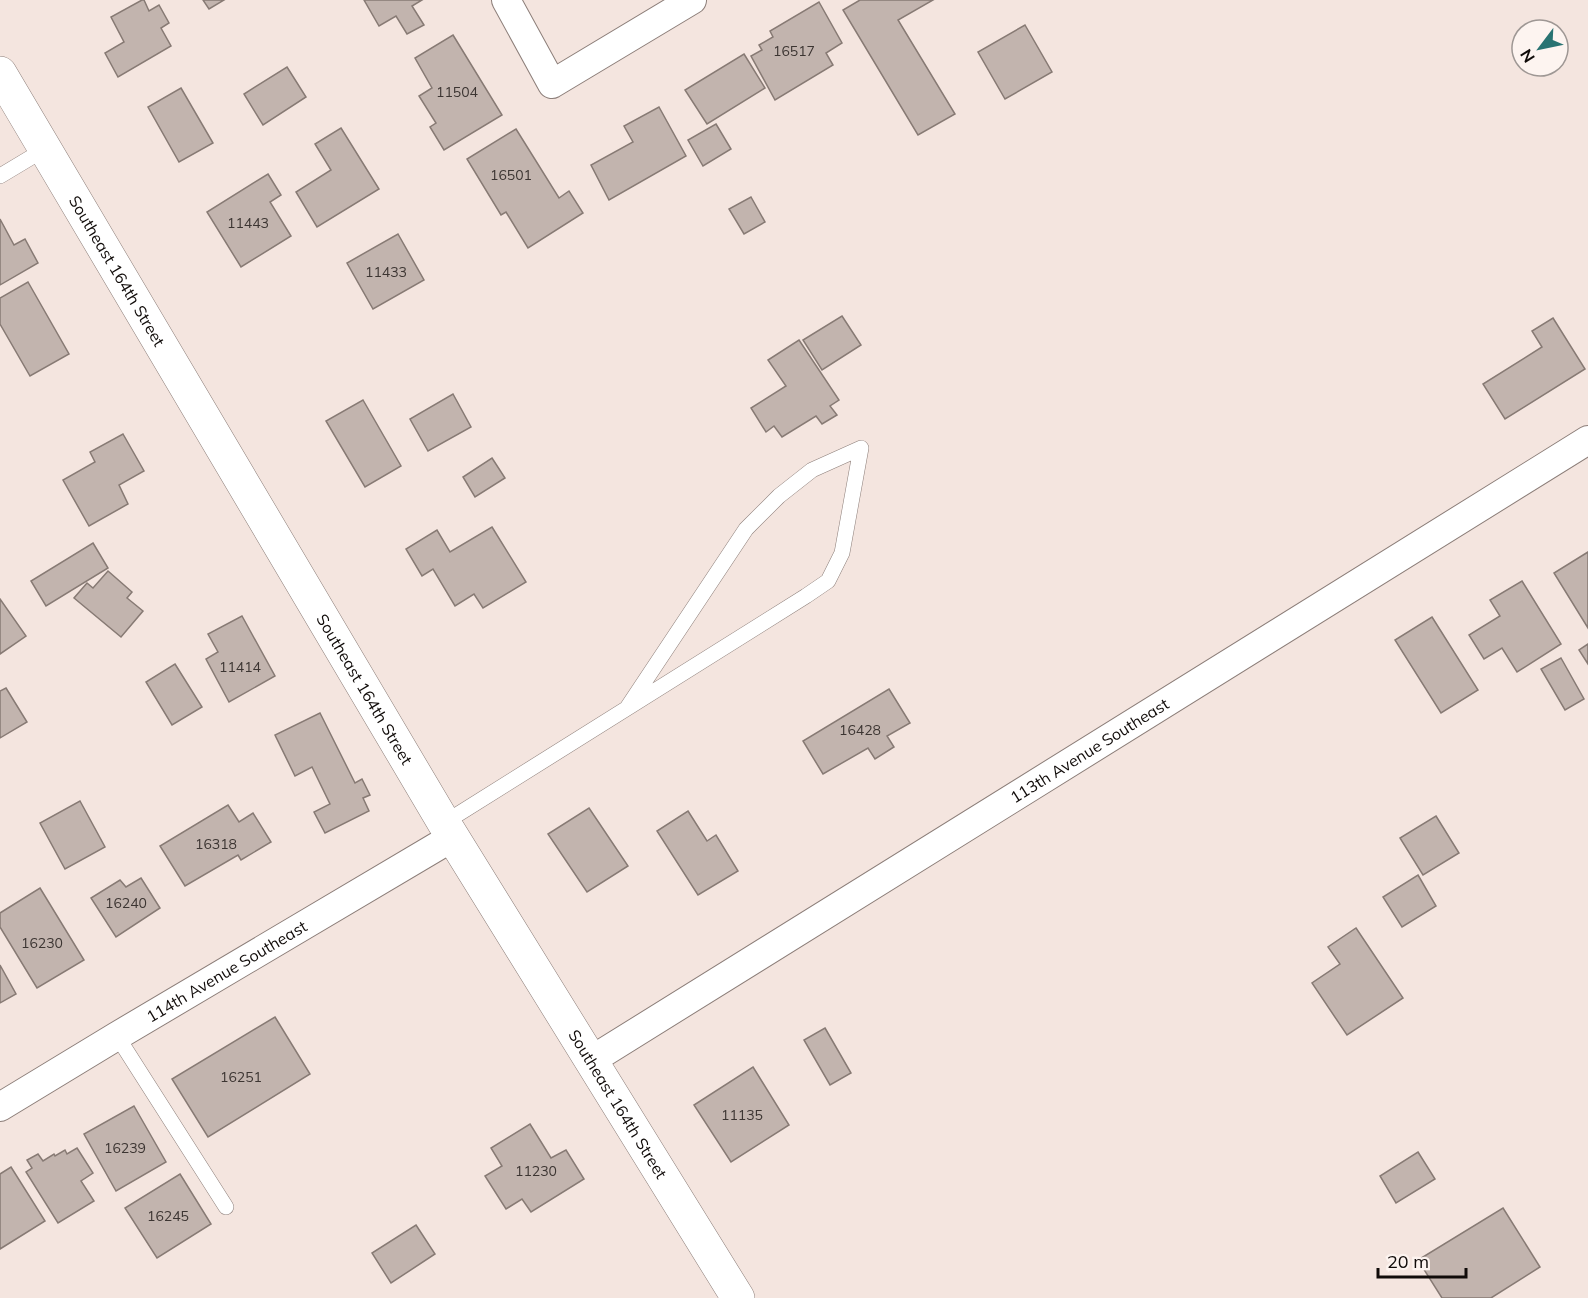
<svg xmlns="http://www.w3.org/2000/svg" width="1588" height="1298" viewBox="0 0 1588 1298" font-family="Mulish,sans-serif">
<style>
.building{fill:#c2b4ae;stroke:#877a74;stroke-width:1.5}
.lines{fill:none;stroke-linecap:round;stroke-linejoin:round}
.lane-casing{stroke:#8c7e79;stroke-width:16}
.street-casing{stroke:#8c7e79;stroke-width:30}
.secondary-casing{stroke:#8c7e79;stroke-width:34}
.lane{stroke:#fff;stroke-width:15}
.street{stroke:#fff;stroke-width:28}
.secondary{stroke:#fff;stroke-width:33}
.labels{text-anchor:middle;stroke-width:4.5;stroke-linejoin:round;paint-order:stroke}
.number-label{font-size:14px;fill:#3c3532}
.street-label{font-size:16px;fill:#100b09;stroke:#fdf4f0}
</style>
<rect width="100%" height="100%" fill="#f4e5df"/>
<!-- building -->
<g class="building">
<path d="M142 0H144L149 11 159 5 169 23 161 28 171 46 118 77 105 53 124 42 111 17Z"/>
<path d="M203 0H224L209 9Z"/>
<path d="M364 0H422L412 6 424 25 407 34 396 16 379 26Z"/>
<path d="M860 0H933L898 20 955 114 918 135 843 10Z"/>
<path d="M819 2 842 43 826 53 833 65 775 100 751 56 762 50 759 45 773 37 770 31Z"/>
<path d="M1025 25 1052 72 1005 99 978 52Z"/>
<path d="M453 35 502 115 444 150 430 127 436 123 419 96 432 88 415 58Z"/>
<path d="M744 54 765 88 707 124 685 90Z"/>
<path d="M287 67 306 97 263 125 244 94Z"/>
<path d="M181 88 213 143 179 162 148 107Z"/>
<path d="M659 107 686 156 609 200 591 165 633 142 624 126Z"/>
<path d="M716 124 731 149 703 166 688 140Z"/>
<path d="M341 128 379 189 317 227 296 192 331 170 315 144Z"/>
<path d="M516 129 559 198 569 191 583 213 528 248 506 212 501 215 467 159Z"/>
<path d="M268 174 281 195 270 202 291 236 241 267 207 212Z"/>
<path d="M751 197 765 222 744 234 729 209Z"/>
<path d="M0 219 14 245 25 239 38 263 0 285Z"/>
<path d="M398 234 424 280 373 309 347 263Z"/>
<path d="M28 282 69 354 30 376 0 324V298Z"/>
<path d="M842 316 861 345 822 370 803 340Z"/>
<path d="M1553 318 1585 369 1505 419 1483 384 1542 347 1532 331Z"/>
<path d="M799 340 839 400 830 406 837 415 822 424 816 416 782 437 774 426 766 432 751 408 786 386 768 360Z"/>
<path d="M453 394 471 427 428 451 410 419Z"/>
<path d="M363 400 401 466 365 487 326 421Z"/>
<path d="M123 434 144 471 119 485 128 504 89 526 63 480 95 462 90 452Z"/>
<path d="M492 458 505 478 475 497 463 477Z"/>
<path d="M492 527 526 582 483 608 474 594 455 606 433 569 422 576 406 549 437 530 450 552Z"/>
<path d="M93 543 108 568 46 606 31 581Z"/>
<path d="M1588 552V628L1554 573Z"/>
<path d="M108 571 132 592 127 598 143 611 121 637 74 598 87 583 93 588Z"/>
<path d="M1522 581 1561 644 1517 672 1502 648 1484 659 1469 635 1500 616 1490 600Z"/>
<path d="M0 599 26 636 0 654Z"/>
<path d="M242 616 275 676 229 702 206 659 218 652 208 634Z"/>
<path d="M1432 617 1478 690 1441 713 1395 640Z"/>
<path d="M1588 644V664L1579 650Z"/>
<path d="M1561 658 1584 699 1565 710 1541 669Z"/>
<path d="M175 664 202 707 172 725 146 682Z"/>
<path d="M6 688 27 722 0 738V691Z"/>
<path d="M889 689 910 723 887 736 894 747 875 759 868 748 823 774 803 741Z"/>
<path d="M320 713 355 783 362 779 370 795 363 798 369 811 325 833 314 812 330 804 312 767 295 776 275 735Z"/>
<path d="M80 801 105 847 65 869 40 823Z"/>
<path d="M228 805 239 822 253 813 271 842 241 860 238 855 185 886 160 846Z"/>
<path d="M589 808 628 866 587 892 548 834Z"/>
<path d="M688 811 707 841 716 835 738 871 698 895 657 831Z"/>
<path d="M1436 816 1459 853 1423 875 1400 838Z"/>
<path d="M1418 875 1436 906 1402 927 1383 897Z"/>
<path d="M141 878 160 908 116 937 91 898 120 880 126 887Z"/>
<path d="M40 888 84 960 37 988 0 927V913Z"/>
<path d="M1356 928 1403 998 1347 1035 1312 983 1340 964 1328 947Z"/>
<path d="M0 965 16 994 0 1003Z"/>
<path d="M275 1017 310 1074 208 1137 172 1079Z"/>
<path d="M825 1028 851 1073 830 1085 804 1040Z"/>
<path d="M753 1067 789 1125 731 1162 694 1105Z"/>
<path d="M134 1106 166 1162 116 1191 84 1134Z"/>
<path d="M530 1124 551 1158 566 1150 584 1179 531 1212 522 1199 506 1209 485 1176 502 1166 491 1148Z"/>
<path d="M77 1148 93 1173 81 1181 94 1201 58 1223 26 1172 32 1168 27 1160 38 1154 43 1161 54 1154 55 1156 65 1150 67 1154Z"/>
<path d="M1418 1152 1435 1179 1396 1203 1380 1176Z"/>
<path d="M11 1167 45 1221 0 1249V1174Z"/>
<path d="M180 1174 211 1224 157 1258 125 1208Z"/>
<path d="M1503 1208 1540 1267 1491 1298H1442L1418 1260Z"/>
<path d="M416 1225 435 1254 391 1283 372 1253Z"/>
</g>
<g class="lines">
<!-- lane casing -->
<g class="lane-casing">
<g id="lane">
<path d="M0 176 45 149"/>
<path d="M444 823 806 596 828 581 842 553 861 448 812 470 779 496 746 529 627 708"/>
<path d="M117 1036 226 1207"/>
</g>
</g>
<!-- street casing -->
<g class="street-casing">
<g id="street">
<path d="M506 0 552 84 692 0"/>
<path id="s1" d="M590 1061 1588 440"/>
<path id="s2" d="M0 1107 117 1036 453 837"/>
</g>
</g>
<!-- secondary casing -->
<g class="secondary-casing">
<g id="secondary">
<path id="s3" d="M0 73 444 823 738 1298"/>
</g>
</g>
<!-- lane -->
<use href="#lane" class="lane"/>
<!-- street -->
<use href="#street" class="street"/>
<!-- secondary -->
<use href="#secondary" class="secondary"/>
</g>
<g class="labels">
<!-- number labels -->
<g class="number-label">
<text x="794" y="56">16517</text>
<text x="457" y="97">11504</text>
<text x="511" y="180">16501</text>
<text x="248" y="228">11443</text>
<text x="386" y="277">11433</text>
<text x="240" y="672">11414</text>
<text x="860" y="735">16428</text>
<text x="216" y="849">16318</text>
<text x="126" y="908">16240</text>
<text x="42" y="948">16230</text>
<text x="241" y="1082">16251</text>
<text x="742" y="1120">11135</text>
<text x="125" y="1153">16239</text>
<text x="536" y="1176">11230</text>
<text x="168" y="1221">16245</text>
</g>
<!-- street labels -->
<g class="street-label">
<text dy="6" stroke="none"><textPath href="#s3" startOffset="230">Southeast 164th Street</textPath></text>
<text dy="6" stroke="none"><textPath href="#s3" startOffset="716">Southeast 164th Street</textPath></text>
<text dy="6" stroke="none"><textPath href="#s1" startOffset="588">113th Avenue Southeast</textPath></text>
<text dy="6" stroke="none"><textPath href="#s2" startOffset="264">114th Avenue Southeast</textPath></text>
<text dy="6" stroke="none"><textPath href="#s3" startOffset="1202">Southeast 164th Street</textPath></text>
</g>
</g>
<!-- north arrow -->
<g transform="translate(1540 48) rotate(238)"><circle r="28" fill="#fdf4f0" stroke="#9e9794" stroke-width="1.5"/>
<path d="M0-4.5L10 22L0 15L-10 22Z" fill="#297372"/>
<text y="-9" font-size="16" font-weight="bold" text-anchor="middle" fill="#100b09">N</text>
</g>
<!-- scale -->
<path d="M1378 1268v9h88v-9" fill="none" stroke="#100b09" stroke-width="3"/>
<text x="1387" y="1268" font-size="18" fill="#100b09" stroke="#fdf4f0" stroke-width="4.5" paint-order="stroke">20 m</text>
</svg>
